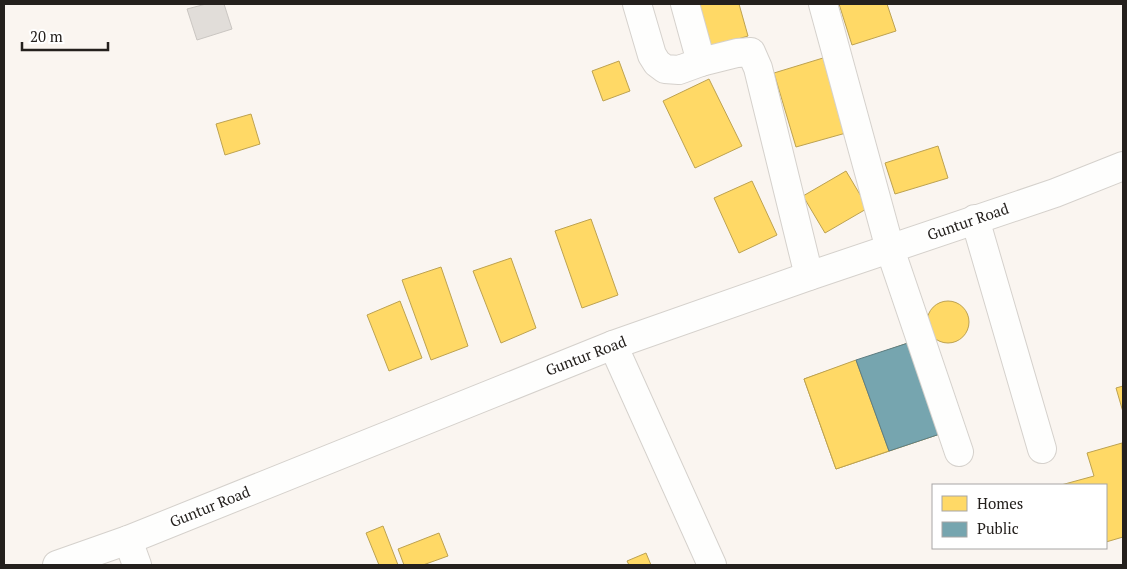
<svg xmlns="http://www.w3.org/2000/svg" width="1127" height="569" viewBox="0 0 1127 569" font-family="'PT Serif',serif">
<style>
.homes{fill:#ffd966;stroke:#bda250}
.public{fill:#76a5af;stroke:#5d7d83}
.building{fill:#e1ddd9;stroke:#cac6c2}
.lines{fill:none;stroke-linecap:round;stroke-linejoin:round}
.street-casing{stroke:#d5d1cc;stroke-width:30}
.secondary-casing{stroke:#d5d1cc;stroke-width:30}
.street{stroke:#fefefd;stroke-width:28}
.secondary{stroke:#fefefd;stroke-width:28}
.labels{text-anchor:middle;stroke-width:5;stroke-linejoin:round;paint-order:stroke}
.street-label{font-size:15px;fill:#24201d;stroke:#fff}
</style>
<rect width="100%" height="100%" fill="#faf5f0"/>
<!-- homes -->
<g class="homes">
<path d="M698 4H739L748 36 711 47Z"/>
<path d="M839 4H887L896 31 852 45Z"/>
<path d="M823 58 846 133 796 147 774 73Z"/>
<path d="M619 61 630 91 603 101 592 71Z"/>
<path d="M709 79 742 146 695 168 663 101Z"/>
<path d="M251 114 260 144 225 155 216 124Z"/>
<path d="M938 146 948 178 895 194 885 163Z"/>
<path d="M846 171 868 208 825 233 803 196Z"/>
<path d="M752 181 777 235 739 253 714 198Z"/>
<path d="M591 219 618 295 582 308 555 231Z"/>
<path d="M511 258 536 328 501 343 473 271Z"/>
<path d="M441 267 468 346 431 360 402 280Z"/>
<path d="M400 301 422 358 389 371 367 315Z"/>
<circle cx="948" cy="322" r="21"/>
<path d="M908 343 940 434 836 469 804 379Z"/>
<path d="M856 360 889 451 836 469 804 379Z"/>
<path d="M1123 386V412L1116 388Z"/>
<path d="M1122 443 1123 537 1106 542V485H1061L1094 476 1087 453Z"/>
<path d="M383 526 398 565H379L366 533Z"/>
<path d="M439 533 448 556 423 565H404L398 549Z"/>
<path d="M646 553 651 565H629L627 561Z"/>
</g>
<!-- public -->
<path class="public" d="M908 343 940 434 889 451 856 360Z"/>
<!-- building -->
<path class="building" d="M206 4H224L232 29 197 40 187 9Z"/>
<g class="lines">
<!-- street casing -->
<g class="street-casing">
<g id="street">
<path d="M637 4 652 55 657 63 665 69 679 70 701 62 737 53 751 52 758 68 809 276"/>
<path d="M685 4 701 62"/>
<path d="M823 4 890 249 959 452"/>
<path d="M975 219 1042 449"/>
<path d="M613 345 712 565"/>
<path d="M128 540 137 565"/>
</g>
</g>
<!-- secondary casing -->
<g class="secondary-casing">
<path id="secondary" d="M57 565 128 540 613 345 809 276 1055 193 1123 166"/>
</g>
<!-- street -->
<use href="#street" class="street"/>
<!-- secondary -->
<use href="#secondary" class="secondary"/>
</g>
<g class="labels">
<!-- street labels -->
<g class="street-label">
<text transform="translate(968 222) rotate(-19)" y="5">Guntur Road</text>
<text transform="translate(586 356) rotate(-21)" y="5">Guntur Road</text>
<text transform="translate(210 507) rotate(-22)" y="5">Guntur Road</text>
</g>
</g>
<!-- border -->
<rect width="1127" height="569" fill="none" stroke="#24201d" stroke-width="10"/>
<!-- legend -->
<rect x="932" y="484" width="175" height="65" fill="#ffffff" stroke="#a7a6a5"/>
<rect x="942" y="496" width="25" height="15" fill="#ffd966" stroke="#a7a6a5"/>
<text x="977" y="509" font-size="15" fill="#24201d">Homes</text>
<rect x="942" y="522" width="25" height="15" fill="#76a5af" stroke="#a7a6a5"/>
<text x="977" y="534" font-size="15" fill="#24201d">Public</text>
<!-- scale -->
<path d="M22 42v8h86v-8" fill="none" stroke="#24201d" stroke-width="2.5"/>
<text x="30" y="42" font-size="15" fill="#24201d" stroke="#ffffff" stroke-width="4" paint-order="stroke">20 m</text>
</svg>
